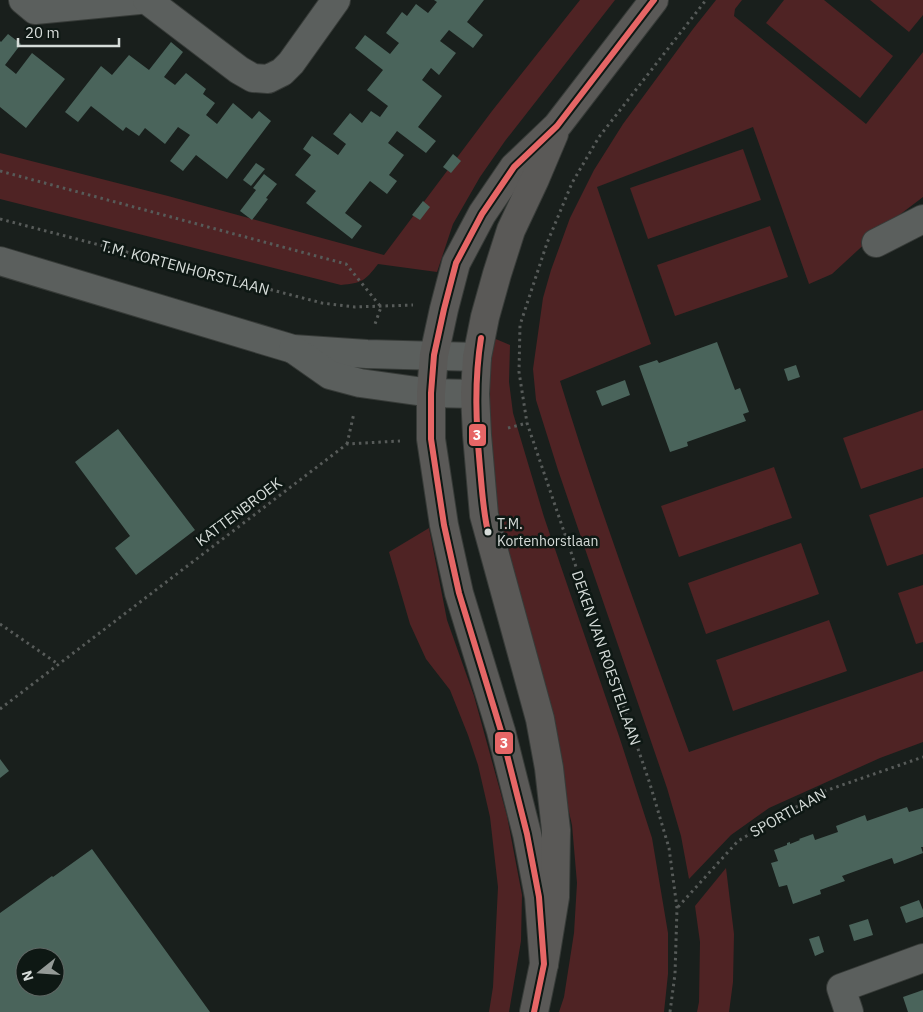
<svg xmlns="http://www.w3.org/2000/svg" width="923" height="1012" viewBox="0 0 923 1012" font-family="'IBM Plex Sans',sans-serif">
<style>
.green{fill:#4f2324}
.building{fill:#4a645b;fill-rule:evenodd}
.lines{fill:none;stroke-linecap:round;stroke-linejoin:round}
.minor-casing{stroke:#373b38;stroke-width:30}
.major-casing{stroke:#373b38;stroke-width:30}
.path{stroke:#575b59;stroke-width:3;stroke-dasharray:2.5 4;stroke-linecap:butt}
.minor{stroke:#5b5f5d;stroke-width:28}
.major{stroke:#5a5957;stroke-width:28}
.bus-1-casing{stroke:#0e1814;stroke-width:10}
.bus-1{stroke:#e66666;stroke-width:6}
.bus-dot{fill:#d6dcd9;stroke:#0e1814;stroke-width:2}
.labels{text-anchor:middle;stroke-width:5;stroke-linejoin:round;paint-order:stroke}
.bus-label{font-size:14px;fill:#d6dcd9;stroke:#0e1814;text-anchor:start}
.street-label{font-size:15px;fill:#d6dcd9;stroke:#0e1814}
.line-badge{stroke:#0e1814;stroke-width:2}
.badge-label{font-size:14px;text-anchor:middle;font-weight:bold;fill:#fff}
</style>
<rect width="100%" height="100%" fill="#191f1c"/>
<!-- green -->
<g class="green">
<path d="M580 0H615L505 141 480 177 453 224 437 272 378 264C365 281 362 283 341 285L0 199V153L168 196 384 255 492 111Z"/>
<path d="M716 0H742L735 9 734 16 866 124 923 52V197L898 216 870 239 832 274 809 284 753 127 597 187 651 344 560 381C598 506 644 629 689 752L923 671V742L880 758 769 808 731 835 689 879 681 836 667 788 558 470 536 400 533 369 543 298 551 270 570 218 594 170 623 124 693 29Z"/>
<path d="M784 0H824L893 56 860 98 766 23Z"/>
<path d="M870 0H923V15L909 32Z"/>
<path d="M743 149 761 200 648 239 630 188Z"/>
<path d="M770 226 788 277 675 316 657 265Z"/>
<path d="M491 337 510 345 509 382 513 413 544 517 620 739 652 838 668 933V974L664 1012H559L564 997 574 933 577 883 572 825 544 704 493 512 484 443Z"/>
<path d="M923 410V468L861 489 843 438Z"/>
<path d="M774 467 792 518 679 557 661 506Z"/>
<path d="M923 497V554L887 566 869 515Z"/>
<path d="M429 528 447 620 474 696 507 816 522 895 521 941 509 1012H489L493 987 498 887 490 817 478 765 468 735 450 690 426 659 410 624 389 552Z"/>
<path d="M801 543 819 594 706 634 688 583Z"/>
<path d="M923 585V642L916 644 898 593Z"/>
<path d="M829 620 847 671 733 711 716 660Z"/>
<path d="M726 868 734 934 733 982 729 1012H697L699 1002 700 942 695 906Z"/>
</g>
<!-- building -->
<g class="building">
<path d="M434 0H484L467 22 483 35 473 48 449 30 440 41 456 53 439 75 431 68 422 80 442 96 418 127 436 141 426 153 397 131 388 143 404 155 389 175 397 181 387 194 370 181 345 213 362 226 352 239 306 203 316 191 295 175 311 155 303 149 312 136 338 155 346 144 333 134 350 113 362 123 371 111 380 117 388 106 367 90 383 70 355 48 365 35 390 54 399 43 386 33 402 12 407 16 416 4 428 13 437 2Z"/>
<path d="M8 34 21 44 5 65 16 74 32 53 65 79 26 128 0 107V41L1 42Z"/>
<path d="M171 42 183 52 164 77 175 85 186 73 206 89 203 94 215 103 206 115 217 124 233 103 252 119 259 111 271 121 227 179 196 155 183 171 170 161 190 135 178 127 165 144 145 128 139 136 126 127 123 131 91 106 78 122 65 112 101 66 112 75 129 55 149 70Z"/>
<path d="M453 154 461 161 451 173 443 167Z"/>
<path d="M256 163 265 169 251 186 243 180Z"/>
<path d="M264 174 277 184 266 198 268 199 252 220 240 211 256 190 253 188Z"/>
<path d="M423 201 430 207 420 220 412 215Z"/>
<path d="M717 342 735 390 740 388 749 412 743 414 746 421 687 442 688 446 670 452 639 366 657 360 659 363Z"/>
<path d="M796 365 800 377 788 381 784 369Z"/>
<path d="M625 380 630 395 602 406 596 391Z"/>
<path d="M118 429 195 530 136 575 115 548 130 536 75 462Z"/>
<path d="M0 759 9 771 0 778Z"/>
<path d="M907 807 909 812 923 808V847H921L923 853 894 864 892 858 842 876 845 881 820 890 821 894 793 904 787 885 779 887 771 863 778 861 774 850 787 845V843L790 842V844L800 840 799 839 813 834 815 840 838 832 836 826 865 815 867 821Z"/>
<path d="M92 849 210 1012H0V913L52 876 53 877ZM25 957H55V987H25Z"/>
<path d="M919 900 923 910V917L906 923 900 907Z"/>
<path d="M868 919 873 935 854 941 849 925Z"/>
<path d="M819 936 824 952 815 956 809 939Z"/>
<path d="M923 990V1012H908L903 997Z"/>
</g>
<g class="lines">
<!-- minor casing -->
<g class="minor-casing">
<g id="minor">
<path d="M23 0 35 10 139 0"/>
<path d="M147 0 239 70 253 78 268 79 282 72 291 63 336 0"/>
<path d="M876 243 923 219"/>
<path d="M0 261 293 349 367 354 477 357"/>
<path d="M293 349 330 375 360 383 431 393 475 394"/>
<path d="M849 1012 841 988 923 958"/>
</g>
</g>
<!-- major casing -->
<g class="major-casing">
<g id="major">
<path d="M544 964 539 897 527 834 501 731 459 593 444 525 431 439V393L434 355 444 309 456 263 482 214 514 167 557 126 654 0"/>
<path d="M534 1012 544 964 555 897 556 830 549 768 540 719 484 515 477 435 475 394 477 357 485 317 497 274 511 230 535 179 554 134"/>
</g>
</g>
<!-- path -->
<g class="path">
<path d="M0 171 346 264 381 307 375 324"/>
<path d="M0 219 322 303 355 307 413 305"/>
<path d="M508 428 527 423"/>
<path d="M347 444 354 413"/>
<path d="M0 624 58 664"/>
<path d="M0 709 347 444 400 441"/>
<path d="M678 907 738 841 822 792 923 757"/>
<path d="M670 1012 675 974 677 908 669 848 650 784 527 423 519 372 520 325 547 243 572 183 599 137 706 0"/>
</g>
<!-- minor -->
<use href="#minor" class="minor"/>
<!-- major -->
<use href="#major" class="major"/>
<!-- bus-1 casing -->
<g class="bus-1-casing">
<g id="bus-1">
<path d="M481 338C474 382 476 424 480 468 482 489 483 511 488 532"/>
<path d="M534 1012 544 964 539 897 527 834 501 731 459 593 444 525 431 439V393L434 355 444 309 456 263 482 214 514 167 557 126 654 0"/>
</g>
</g>
<!-- bus-1 -->
<use href="#bus-1" class="bus-1"/>
</g>
<!-- markers -->
<circle class="bus-dot" cx="488" cy="532" r="4.5"/>
<g class="labels">
<!-- bus labels -->
<g class="bus-label">
<text x="497" y="529">T.M.<tspan x="497" dy="17">Kortenhorstlaan</tspan></text>
</g>
<!-- street labels -->
<g class="street-label">
<text transform="translate(185 268) rotate(15)" y="5">T.M. KORTENHORSTLAAN</text>
<text transform="translate(239 512) rotate(-37)" y="5">KATTENBROEK</text>
<text transform="translate(606 658) rotate(71)" y="5">DEKEN VAN ROESTELLAAN</text>
<text transform="translate(788 813) rotate(-29)" y="5">SPORTLAAN</text>
</g>
</g>
<g class="line-badge">
<rect x="468" y="423" width="19" height="24" rx="5" fill="#e66666"/>
<rect x="494" y="731" width="20" height="24" rx="5" fill="#e66666"/>
</g>
<g class="badge-label">
<text x="477" y="440">3</text>
<text x="504" y="748">3</text>
</g>
<!-- north arrow -->
<g transform="translate(40 972) rotate(253)"><circle r="24" fill="#0e1814" stroke="#5e6663"/>
<path d="M0-4L9 19L0 12L-9 19Z" fill="#949a97"/>
<text y="-8" font-size="14" font-weight="bold" text-anchor="middle" fill="#d6dcd9">N</text>
</g>
<!-- scale -->
<path d="M18 38v8h101v-8" fill="none" stroke="#d6dcd9" stroke-width="2.5"/>
<text x="25" y="38" font-size="15" fill="#d6dcd9" stroke="#0e1814" stroke-width="4" paint-order="stroke">20 m</text>
</svg>
